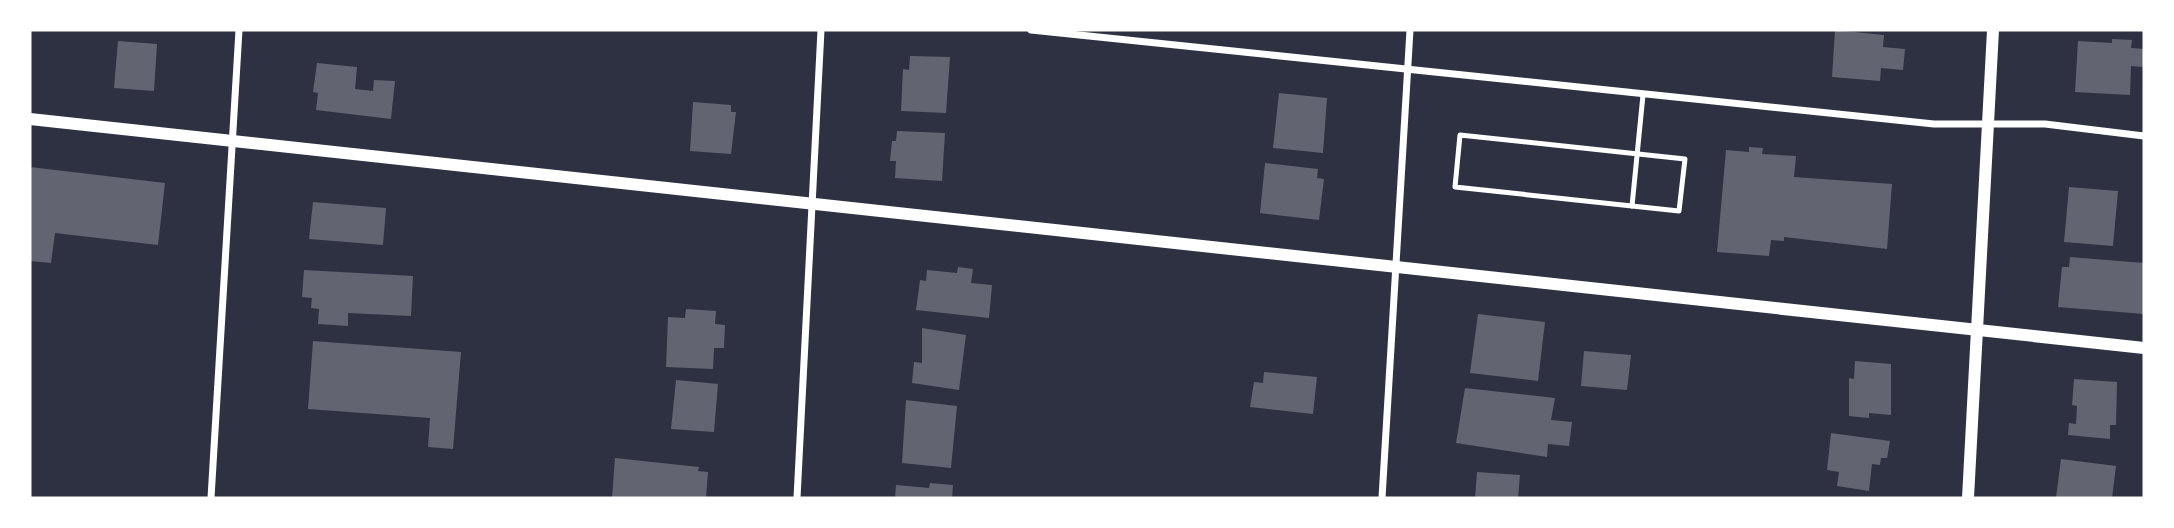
<svg xmlns="http://www.w3.org/2000/svg" width="2174" height="528" viewBox="0 0 2174 528" font-family="'Work Sans',sans-serif">
<style>
.building{fill:#626471}
.lines{fill:none;stroke-linecap:round;stroke-linejoin:round}
.service{stroke:#fff;stroke-width:5}
.minor{stroke:#fff;stroke-width:7}
.tertiary{stroke:#fff;stroke-width:12}
</style>
<rect width="100%" height="100%" fill="#2d3142"/>
<!-- building -->
<g class="building">
<path d="M1835 30 1884 35 1883 47 1905 49 1903 70 1881 68 1880 81 1832 77Z"/>
<path d="M2112 39 2132 40 2131 48 2144 49 2143 67 2131 66 2130 95 2075 92 2078 41 2112 43Z"/>
<path d="M118 41 157 44 154 91 114 88Z"/>
<path d="M910 56 950 57 946 113 901 111 903 69 909 70Z"/>
<path d="M317 63 357 67 355 89 373 91 374 80 395 81 391 119 316 110 318 93 313 92Z"/>
<path d="M1279 93 1327 98 1323 153 1273 148Z"/>
<path d="M693 102 731 105V112H736L731 154 690 151Z"/>
<path d="M897 131 945 133 942 181 895 178 896 161H890L892 141H896Z"/>
<path d="M1749 147 1763 148 1762 154 1796 156 1794 177 1892 184 1887 249 1784 237V241L1771 240 1769 256 1717 252 1726 150 1749 152Z"/>
<path d="M1265 163 1318 169 1317 178 1324 179 1319 220 1260 213Z"/>
<path d="M30 167 165 183 158 245 55 233 51 263 30 261Z"/>
<path d="M2069 187 2118 191 2113 246 2064 242Z"/>
<path d="M313 202 386 208 383 245 309 239Z"/>
<path d="M2070 257 2144 263V314L2058 307 2062 267H2069Z"/>
<path d="M958 267 973 269 971 283 992 285 989 318 916 310 920 280 926 281 927 270 957 273Z"/>
<path d="M304 270 413 276 411 316 348 313V326L318 324 319 309 311 308 312 298 302 297Z"/>
<path d="M686 309 716 311 715 324 725 325 724 348H714L713 369 666 367 668 317 685 318Z"/>
<path d="M1478 314 1545 322 1538 381 1470 373Z"/>
<path d="M922 328 966 335 959 390 912 383 914 362 922 363Z"/>
<path d="M313 341 461 352 453 449 428 447 430 418 308 409Z"/>
<path d="M1584 351 1631 355 1627 390 1581 386Z"/>
<path d="M1855 361 1891 364V415L1869 413V418L1849 416V378L1854 379Z"/>
<path d="M1264 372 1317 377 1313 414 1250 407 1254 382 1263 383Z"/>
<path d="M2074 379 2117 382 2116 425H2110V439L2068 435 2069 423 2076 424 2077 406 2072 405Z"/>
<path d="M676 380 718 384 714 432 671 429Z"/>
<path d="M1465 388 1555 398 1551 420 1572 422 1569 446 1548 444 1547 457 1456 443Z"/>
<path d="M906 400 957 406 951 468 902 463Z"/>
<path d="M1831 433 1890 441 1887 458H1881L1880 465 1872 464 1869 491 1837 486 1839 472 1827 470Z"/>
<path d="M615 458 699 467 698 471 708 472 706 498H612Z"/>
<path d="M2061 459 2116 466 2112 498H2056Z"/>
<path d="M1477 472 1520 475 1518 498H1475Z"/>
<path d="M930 483 953 485 952 498H895L896 485 929 488Z"/>
</g>
<g class="lines">
<!-- service -->
<g class="service">
<path d="M1460 135 1685 159 1679 211 1455 187Z"/>
<path d="M1632 206 1643 95"/>
</g>
<!-- minor -->
<g class="minor">
<path d="M1031 30 1934 124H2045L2144 136"/>
<path d="M211 498 239 30"/>
<path d="M797 498 821 30"/>
<path d="M1382 498 1410 30"/>
</g>
<!-- tertiary -->
<g class="tertiary">
<path d="M30 119 2144 348"/>
<path d="M1968 498 1993 30"/>
</g>
</g>
<!-- border -->
<rect width="2174" height="528" fill="none" stroke="#ffffff" stroke-width="63"/>
</svg>
